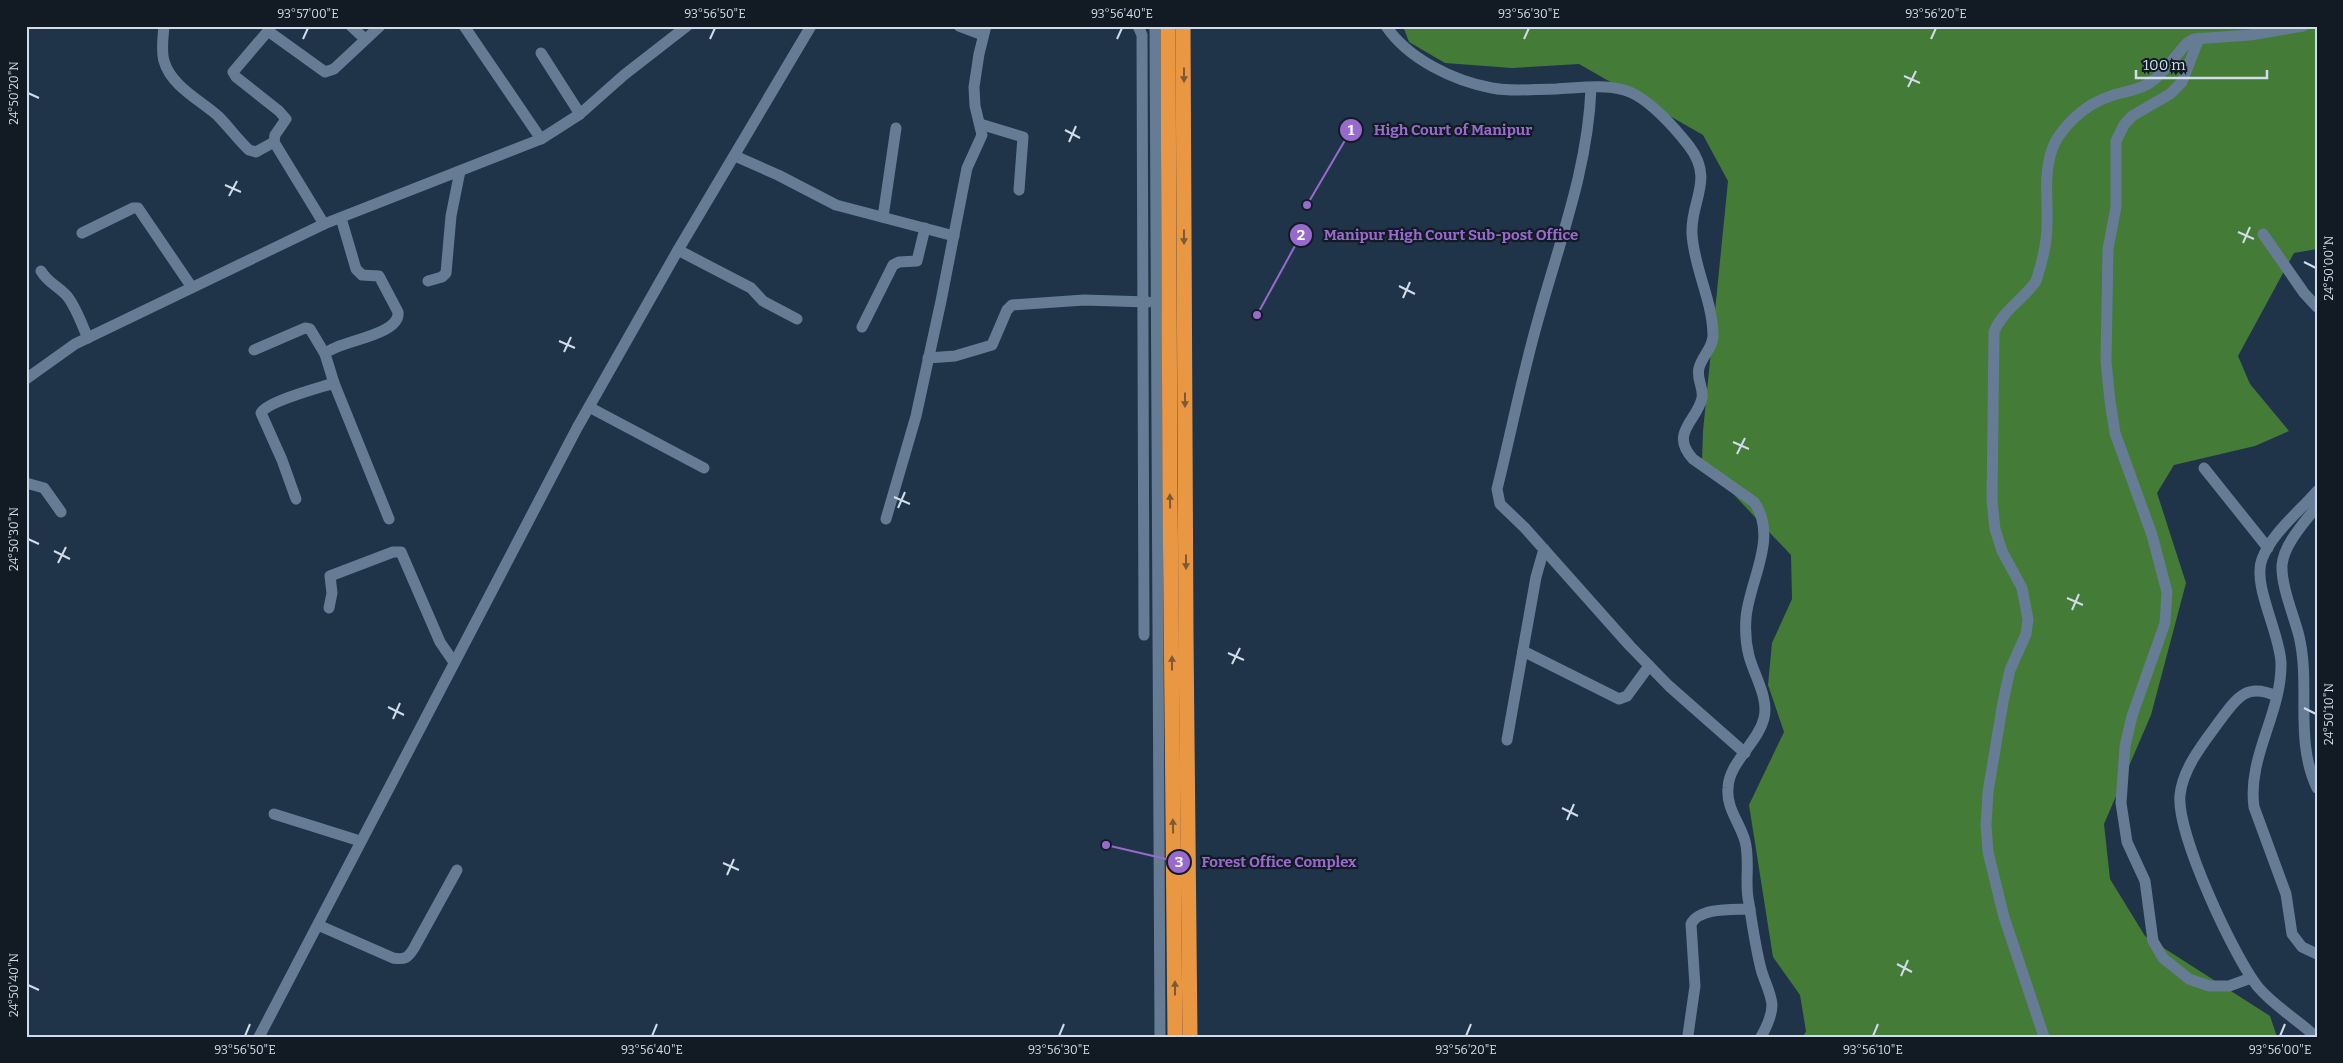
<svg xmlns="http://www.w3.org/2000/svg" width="2343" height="1063" viewBox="0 0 2343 1063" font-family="Bitter,serif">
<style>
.forest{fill:#447b36}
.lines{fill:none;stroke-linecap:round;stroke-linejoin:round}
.minor{stroke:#657c94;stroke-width:11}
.highway{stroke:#e99743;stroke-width:15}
.oneway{fill:#7e5934}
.ticks{fill:none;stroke:#d0dcea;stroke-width:2}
.leader{fill:none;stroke:#996ace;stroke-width:2}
.callout-dot{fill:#996ace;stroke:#121b24;stroke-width:2}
.mark-label{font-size:15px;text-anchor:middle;font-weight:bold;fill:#fff}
.callout-label{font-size:15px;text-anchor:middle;font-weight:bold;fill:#996ace;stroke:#121b24;stroke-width:4.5;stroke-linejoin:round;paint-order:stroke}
.neatline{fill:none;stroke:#d0dcea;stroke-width:2}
.ticks-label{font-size:12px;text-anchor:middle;fill:#d0dcea}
</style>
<rect width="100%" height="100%" fill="#1f3449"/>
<!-- forest -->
<path class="forest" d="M1403 26H2317V249L2294 253 2238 356 2250 384 2289 431 2255 446 2174 465 2157 493 2186 583 2151 715 2104 824 2110 879 2145 936 2270 1016 2277 1037H1803L1806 1031 1800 995 1773 957 1749 805 1784 732 1768 685 1772 643 1792 599 1791 555 1702 461 1703 431 1728 181 1703 135 1579 64 1512 68 1445 63 1409 42Z"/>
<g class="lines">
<!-- minor -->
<g class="minor">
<path d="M164 26C163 38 161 50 164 61 171 86 200 100 218 116 229 127 238 140 249 150L256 152 274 142"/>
<path d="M351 26 365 39"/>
<path d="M464 26 541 139"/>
<path d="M959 26 983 35"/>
<path d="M1138 26 1142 35 1144 635"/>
<path d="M1155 26 1160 1037"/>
<path d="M1386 26C1408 59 1454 81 1492 88 1512 92 1535 89 1556 89 1578 88 1603 84 1624 90 1647 96 1675 128 1689 146 1715 180 1690 201 1692 234 1694 268 1712 299 1713 334 1714 347 1702 356 1699 368 1696 379 1704 388 1702 398 1697 421 1669 433 1693 459L1754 502C1779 537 1749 581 1746 618 1745 631 1746 644 1749 656 1754 675 1769 698 1764 718 1758 743 1729 762 1728 788 1726 808 1740 823 1745 841 1750 859 1745 880 1748 898 1752 921 1755 946 1761 969 1764 981 1771 992 1772 1005 1772 1016 1766 1028 1761 1037"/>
<path d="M2199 38 2182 82 2170 94 2132 116 2124 125 2116 141V207L2108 249 2106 361 2110 401 2115 433 2152 535 2167 592 2165 623 2132 716 2125 746 2121 803 2127 842 2145 881 2153 941 2163 958 2189 979 2209 986H2229L2251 978"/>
<path d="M541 53 580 114"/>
<path d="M1591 88C1588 169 1559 243 1538 320 1522 376 1511 433 1497 489L1500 504 1525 528 1630 646 1669 686 1745 753"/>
<path d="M980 124 1023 137 1019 190"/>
<path d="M735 156 778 175 836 205 954 236"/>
<path d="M883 217 896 128"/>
<path d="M341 218 356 269 362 275 379 276 398 312C401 336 336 341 325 354L334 383 389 519"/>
<path d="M324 224 274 142 275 135 286 119 279 111 236 77 233 72 268 31 325 72 334 69 380 26"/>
<path d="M82 233 133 208H138L191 286"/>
<path d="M2263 234 2304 293 2317 307"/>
<path d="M678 250 751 288 763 301 797 319"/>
<path d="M41 271C48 283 58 286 67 296 76 307 82 325 88 338"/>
<path d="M428 281 442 277 446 273 451 216 460 171"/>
<path d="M862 327 893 265 899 262 917 261 925 228"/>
<path d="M254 350 305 328 310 329 325 354"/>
<path d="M928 358 955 356 992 345 1007 310 1012 305 1084 300 1148 302"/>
<path d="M26 379 75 344 324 224 541 139 580 114 624 75 687 26"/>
<path d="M589 407 704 468"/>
<path d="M2204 468 2268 548"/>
<path d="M26 483 44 488 61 512"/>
<path d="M2317 491C2299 512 2272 533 2262 559 2252 585 2280 633 2281 663 2282 713 2247 757 2254 807L2286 894 2292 934 2302 947 2317 954"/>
<path d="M296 499 282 460 261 413C268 401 319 388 334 383"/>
<path d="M2317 506C2304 523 2284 544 2282 565 2281 586 2294 616 2299 636 2311 686 2294 740 2317 788"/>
<path d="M886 519 916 416 941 301 967 168 982 135 975 106 974 87 979 54 986 26"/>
<path d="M329 608 332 593 330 576 393 552H401L440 642 453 661"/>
<path d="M1523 651 1619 699 1627 696 1649 666"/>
<path d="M2276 696C2248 683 2238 696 2221 719 2205 741 2183 767 2180 795 2176 833 2234 957 2258 987 2275 1007 2297 1019 2316 1037"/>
<path d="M1507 740 1536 577 1544 549"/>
<path d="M274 814 360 841"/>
<path d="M318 925 393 958C405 960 408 958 414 948L457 870"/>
<path d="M1688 1035 1695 986 1691 924C1700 907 1733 910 1750 909"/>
<path d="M259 1037 577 428 678 250 811 26"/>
<path d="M2044 1037 2004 917 1988 852 1986 825 1988 792 2003 702 2010 670 2026 634 2028 619 2022 588 2002 551 1995 529 1992 500 1994 332C2002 311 2024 299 2036 281 2042 263 2047 243 2047 224 2048 201 2044 179 2050 156 2056 130 2086 103 2111 96 2124 91 2139 91 2151 82 2165 72 2175 56 2187 43L2194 39 2250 35 2303 26"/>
</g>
<!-- highway -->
<g class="highway">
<path d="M1168 26 1170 490 1175 1037"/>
<path d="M1183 26 1186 636 1190 1037"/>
</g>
</g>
<!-- one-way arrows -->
<defs><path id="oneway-solid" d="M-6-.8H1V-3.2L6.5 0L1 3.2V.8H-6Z" transform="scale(1.25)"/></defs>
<g class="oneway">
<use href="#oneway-solid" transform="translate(1184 75) rotate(90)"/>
<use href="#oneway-solid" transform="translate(1184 237) rotate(90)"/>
<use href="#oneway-solid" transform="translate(1185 400) rotate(90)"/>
<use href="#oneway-solid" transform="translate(1170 501) rotate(-91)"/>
<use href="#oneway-solid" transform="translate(1186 562) rotate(90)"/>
<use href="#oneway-solid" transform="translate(1172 663) rotate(-90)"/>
<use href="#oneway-solid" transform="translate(1173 826) rotate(-91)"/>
<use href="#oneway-solid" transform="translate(1175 988) rotate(-90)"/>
</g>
<!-- ticks -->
<path class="ticks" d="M303 39 308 28M710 39 715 28M1117 39 1122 28M1524 39 1529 28M1931 39 1936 28M1904 76 1920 83M1908 87 1916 71M28 93 39 98M1065 130 1080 138M1069 142 1076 126M225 185 241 192M229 196 237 181M2238 232 2254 239M2243 243 2250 227M2304 262 2316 268M1399 286 1415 294M1403 298 1410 282M559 341 575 348M564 352 571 337M1733 442 1749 449M1737 454 1745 438M894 497 910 504M898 508 905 492M28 539 39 544M54 551 70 559M58 563 66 547M2067 598 2083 605M2072 610 2079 594M1228 653 1244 660M1232 664 1240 648M388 707 404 715M2304 708 2316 714M393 719 400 703M1562 808 1578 816M1567 820 1574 804M723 863 739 870M727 875 734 859M1897 964 1912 972M1901 976 1908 960M28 985 39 990M245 1036 250 1024M652 1036 657 1024M1059 1036 1064 1024M1466 1036 1471 1024M1873 1036 1878 1024M2280 1036 2285 1024"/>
<!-- callouts -->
<path class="leader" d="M1307 205L1351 130M1257 315L1301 235M1106 845L1179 862"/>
<g class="callout-dot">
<circle cx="1307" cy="205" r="5"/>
<circle cx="1257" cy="315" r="5"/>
<circle cx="1106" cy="845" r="5"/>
<circle cx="1351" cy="130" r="12"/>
<circle cx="1301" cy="235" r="12"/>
<circle cx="1179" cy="862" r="12"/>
</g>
<g class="mark-label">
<text x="1351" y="135">1</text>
<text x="1301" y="240">2</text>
<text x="1179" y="867">3</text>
</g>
<g class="callout-label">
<text x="1453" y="135">High Court of Manipur</text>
<text x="1451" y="240">Manipur High Court Sub-post Office</text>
<text x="1279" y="867">Forest Office Complex</text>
</g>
<!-- border -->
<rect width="2343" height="1063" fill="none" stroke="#121b24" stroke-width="55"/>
<!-- scale -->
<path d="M2136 70v8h131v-8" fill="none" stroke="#d0dcea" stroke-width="2.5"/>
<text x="2143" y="70" font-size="15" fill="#d0dcea" stroke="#121b24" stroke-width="4" paint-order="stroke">100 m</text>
<rect x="28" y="28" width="2288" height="1008" class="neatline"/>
<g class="ticks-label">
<text x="308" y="18">93°57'00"E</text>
<text x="715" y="18">93°56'50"E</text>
<text x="1122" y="18">93°56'40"E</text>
<text x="1529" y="18">93°56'30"E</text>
<text x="1936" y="18">93°56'20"E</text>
<text transform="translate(14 93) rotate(-90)" y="4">24°50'20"N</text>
<text transform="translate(2329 268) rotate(-90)" y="4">24°50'00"N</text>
<text transform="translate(14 539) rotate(-90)" y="4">24°50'30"N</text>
<text transform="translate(2329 714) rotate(-90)" y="4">24°50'10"N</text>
<text transform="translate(14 985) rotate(-90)" y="4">24°50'40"N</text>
<text x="245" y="1054">93°56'50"E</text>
<text x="652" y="1054">93°56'40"E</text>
<text x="1059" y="1054">93°56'30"E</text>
<text x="1466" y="1054">93°56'20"E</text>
<text x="1873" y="1054">93°56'10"E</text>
<text x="2280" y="1054">93°56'00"E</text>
</g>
</svg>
